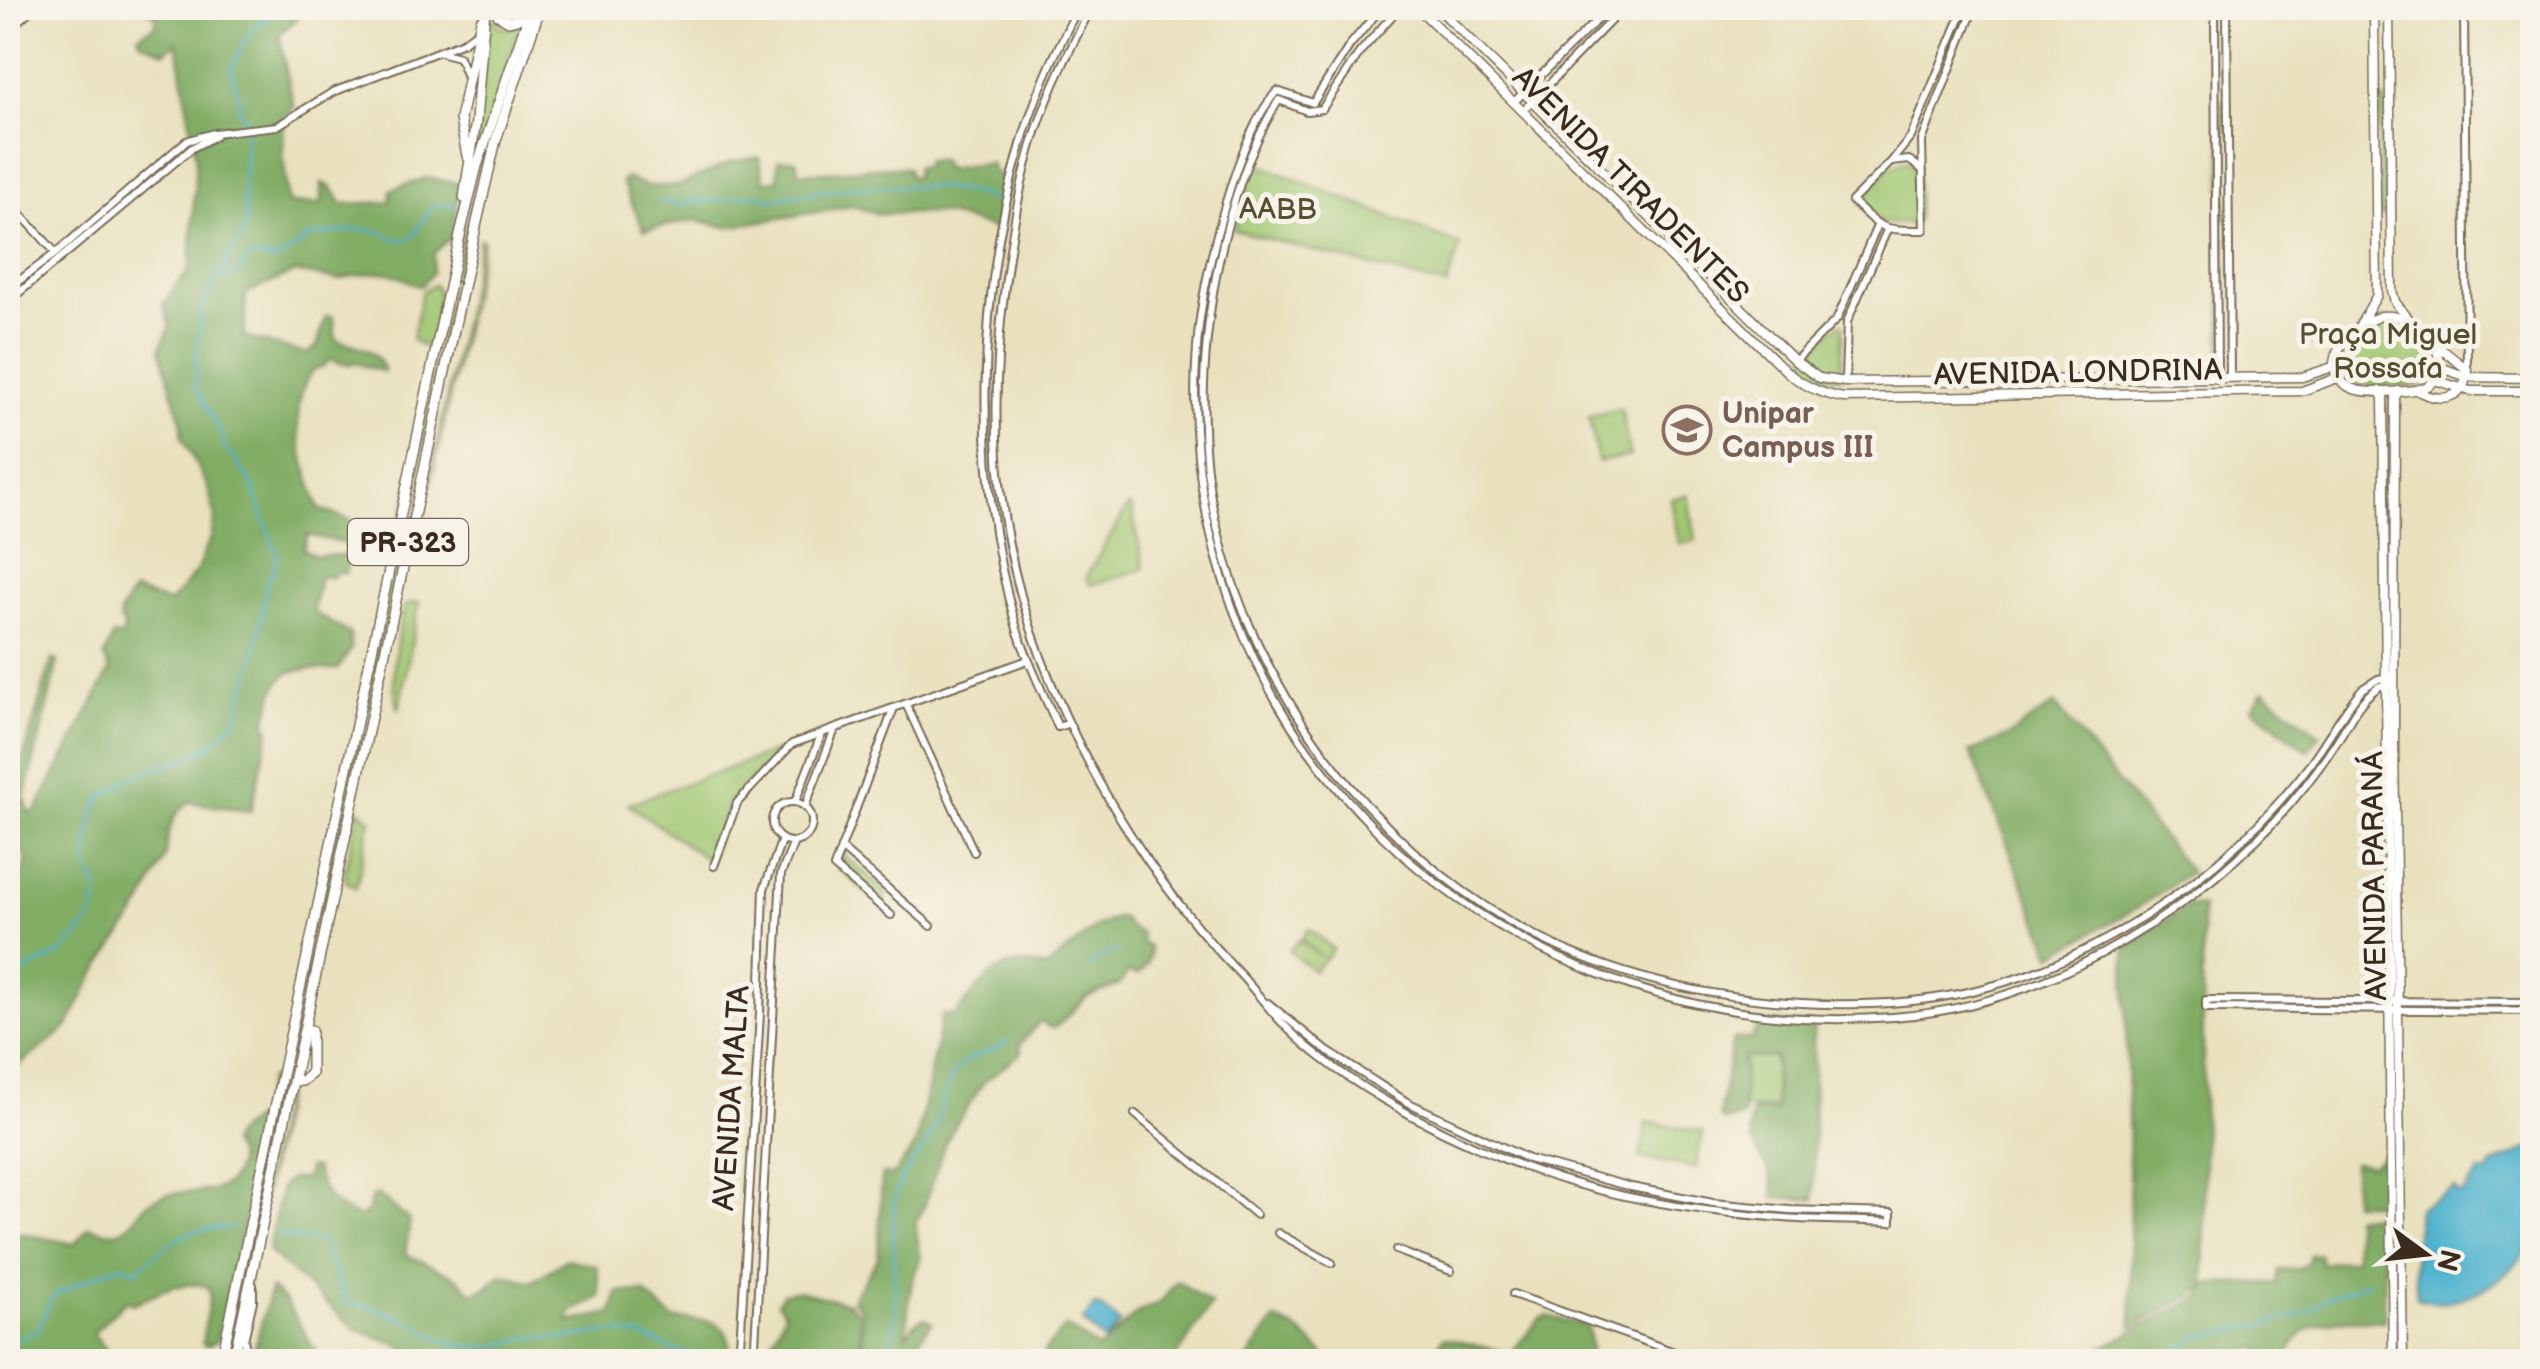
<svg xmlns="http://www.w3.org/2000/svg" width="2540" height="1369" viewBox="0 0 2540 1369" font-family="'Balsamiq Sans',sans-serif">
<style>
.green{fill:#a1c772;stroke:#6e7848;stroke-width:2.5}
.forest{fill:#80ac64;stroke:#5e6b41;stroke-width:2.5}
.water{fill:#4eb2cd;stroke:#446e76;stroke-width:2.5}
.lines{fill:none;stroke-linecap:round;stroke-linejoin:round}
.stream{stroke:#4eb2cd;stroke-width:2.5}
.minor-casing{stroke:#786a56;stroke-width:10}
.major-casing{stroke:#786a56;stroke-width:11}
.highway-casing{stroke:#786a56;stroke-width:12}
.minor{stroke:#fff;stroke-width:6}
.major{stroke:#fff;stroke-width:8}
.highway{stroke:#fff;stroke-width:9}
.labels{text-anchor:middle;stroke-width:10;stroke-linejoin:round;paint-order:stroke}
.shield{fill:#f7f3e8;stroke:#73665b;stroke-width:2.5}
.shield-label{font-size:28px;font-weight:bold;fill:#3b2a1e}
.street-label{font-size:30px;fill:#3b2a1e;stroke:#f7f3e8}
.park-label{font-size:30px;fill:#545133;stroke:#f7f3e8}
.education-label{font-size:30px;font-weight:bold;fill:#785e54;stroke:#f7f3e8;text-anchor:start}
</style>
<rect width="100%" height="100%" fill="#f7f3e8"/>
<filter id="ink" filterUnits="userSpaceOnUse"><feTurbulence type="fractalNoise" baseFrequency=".01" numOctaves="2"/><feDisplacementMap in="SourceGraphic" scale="20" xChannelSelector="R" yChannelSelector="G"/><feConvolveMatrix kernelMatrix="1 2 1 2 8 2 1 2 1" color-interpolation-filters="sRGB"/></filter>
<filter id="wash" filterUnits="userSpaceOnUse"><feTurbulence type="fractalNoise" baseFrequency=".0048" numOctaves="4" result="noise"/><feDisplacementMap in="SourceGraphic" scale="40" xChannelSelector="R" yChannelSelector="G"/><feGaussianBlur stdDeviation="2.25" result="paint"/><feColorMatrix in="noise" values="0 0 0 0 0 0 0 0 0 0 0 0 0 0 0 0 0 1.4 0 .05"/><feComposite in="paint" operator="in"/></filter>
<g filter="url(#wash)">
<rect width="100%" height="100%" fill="#e9e1be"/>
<!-- green -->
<g class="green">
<path d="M534 8H537L490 149 466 240 292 1067 307 969 462 238 489 139Z"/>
<path d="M489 15 503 28 520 26 473 170Z"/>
<path d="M2222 100 2226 102V219L2222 220Z"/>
<path d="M2379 100H2385L2387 215H2380Z"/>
<path d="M1906 161 1917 168V220L1912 224 1882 223 1861 204 1860 198 1890 167Z"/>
<path d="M1255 163 1460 245 1447 286 1234 230Z"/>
<path d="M2222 237 2226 239 2225 364 2221 362Z"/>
<path d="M480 239 483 241 431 484 427 491Z"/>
<path d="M434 285 439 293 431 344 421 346 412 339 422 291Z"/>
<path d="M2378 319C2400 320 2409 323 2426 339 2439 351 2441 375 2421 384 2412 388 2400 386 2390 386 2367 386 2338 388 2339 356L2350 338Z"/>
<path d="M1840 323 1844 325 1841 377 1820 376 1802 362Z"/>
<path d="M989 362H992L995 462 1012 587H1009C996 512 989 438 989 362Z"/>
<path d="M1621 409 1630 456 1598 462 1589 416Z"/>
<path d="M1688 495 1696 540 1679 544 1671 499Z"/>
<path d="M1128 506 1132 509 1144 569 1090 585 1086 577Z"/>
<path d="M414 602 419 603 399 709C389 685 396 632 405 606Z"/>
<path d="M780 750 732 799 708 860 628 804Z"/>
<path d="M358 809 371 819 356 888 346 881 345 872Z"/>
<path d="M842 854 886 891 883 907 837 867Z"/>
<path d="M1309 929 1333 949 1314 971 1289 951 1299 940 1320 956 1301 939Z"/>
<path d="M1744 1057H1774L1775 1109H1744Z"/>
<path d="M287 1083 231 1361 224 1362 285 1084Z"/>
<path d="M1647 1122 1703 1132 1696 1168 1640 1158Z"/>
</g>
<!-- forest -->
<g class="forest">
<path d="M145 8H307L279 35 294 109 284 116 283 154 288 203 322 204V183L331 187 343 204 390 202 391 190 426 178 458 183 460 188 451 237 434 253 432 273 421 286C410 283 400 275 388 273 380 271 346 276 339 280L296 272 246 293 244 337 307 354 317 346 326 316 334 317 335 336 338 341C359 346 379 349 384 372L352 362 349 365 329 360 323 367 311 371C284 417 305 462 319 509L356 522 351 545 308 535 303 550 316 556 350 555 345 574 336 572 333 578 320 576 313 612 350 634 351 649 338 669C281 669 278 667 266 725L270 728 251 811 188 802 175 816 168 833 166 855 142 905 93 977 67 1028 8 1074V904L13 898 27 860 8 823V811L52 659 58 661 25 798 29 813 36 811 110 670 104 657 113 636 121 638 125 626 120 621V613L133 591 170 603 196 572 211 537 215 516 207 485 182 437V423L160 349 170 326 163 303 190 269 196 159 177 43 165 52 141 42 138 36 155 25 157 17Z"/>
<path d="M759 157 764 181 778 180V160H796L799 172C836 175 871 164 908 168L909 176 915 177 916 167 925 166 926 160H942L944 169 990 163 994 172 1008 182 998 230 941 213 879 214 853 206 727 227 695 220 644 230 622 182 626 178 647 186H678L731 162Z"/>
<path d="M2264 691 2320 735 2308 751 2252 707Z"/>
<path d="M2055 704 2190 872 2139 907 2052 955 1970 752 2007 737Z"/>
<path d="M2189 905 2202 907 2205 1288 2132 1328 2125 949Z"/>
<path d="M1118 917 1123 918 1127 925 1141 934 1142 943 1149 946C1151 959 1148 967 1137 975L1128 972 1119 985 1087 997 1057 1026 1051 1028 1040 1021 1020 1044 1021 1053 983 1083 955 1126 944 1145 924 1207 915 1223 921 1260C907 1284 909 1309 906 1336L915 1323 924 1318 932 1323 910 1350 906 1361H895L882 1351H863L862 1311 852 1299 878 1258 882 1174 894 1175 916 1144 942 1015H955C984 982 998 953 1046 968L1096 927Z"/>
<path d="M1760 1022 1813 1024 1814 1200 1774 1197C1775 1156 1742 1156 1752 1111H1776V1057H1743V1117L1724 1121 1719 1117 1733 1039H1751Z"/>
<path d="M269 1078 276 1080 217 1341 207 1346 202 1343 210 1294 207 1286C181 1280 156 1292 134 1304L126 1300 93 1333 115 1361H104L99 1355 83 1361H34L30 1357 24 1361H8V1231L75 1244 89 1227C139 1244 125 1211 159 1197 185 1186 222 1202 235 1172 240 1160 237 1154 230 1143L238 1131 259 1116Z"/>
<path d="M2384 1155 2387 1157V1203H2353V1163L2372 1165Z"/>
<path d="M309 1167 315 1168C321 1195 336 1210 361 1217L368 1210 371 1198 377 1194 410 1221 405 1254 458 1278 472 1293 486 1288 501 1274 532 1282 567 1259 597 1266 600 1297 571 1312 568 1322 612 1313 618 1292 645 1293 673 1319C709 1321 732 1316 731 1361H424L397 1344 355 1329 268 1251 281 1187 290 1179H305Z"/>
<path d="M2385 1215 2384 1321C2348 1318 2295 1315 2288 1361H2273L2258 1348 2206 1361H2076L2202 1296 2207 1284 2277 1283 2279 1270 2298 1269 2307 1264 2310 1255 2319 1254 2322 1264 2355 1259 2354 1216Z"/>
<path d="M1177 1281 1211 1304 1174 1361 1043 1362 1045 1350 1066 1327 1099 1349 1137 1313 1161 1302Z"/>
<path d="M271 1288 285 1301 322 1361H269L254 1350Z"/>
<path d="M797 1291 848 1303 859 1313 861 1354H882L891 1361H772V1340L785 1313 777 1302 783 1293Z"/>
<path d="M1547 1316 1588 1326 1591 1350 1585 1361H1430L1443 1338 1510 1353 1540 1319Z"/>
<path d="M1275 1320 1299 1331 1331 1361H1246Z"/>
</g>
<!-- water -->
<g class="water">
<path d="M2532 1147C2533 1166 2537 1229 2531 1242 2514 1279 2457 1313 2417 1298L2414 1258 2418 1208 2455 1188 2456 1192 2462 1194 2479 1173H2489L2493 1165Z"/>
<path d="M1094 1306 1101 1307 1120 1323 1105 1342 1083 1322Z"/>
</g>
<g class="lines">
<!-- stream -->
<g class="stream">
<path d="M191 8C216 21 242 0 263 20"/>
<path d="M659 203 672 200 679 206 695 200 706 202 758 194 769 200C824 187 951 176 1002 203"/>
<path d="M220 277C238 275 240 274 248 256L268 260 281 258 311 236 362 229 384 233 394 239H408L414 235 432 205 456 204"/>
<path d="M1090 967 1103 955 1118 950"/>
<path d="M8 990 26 970 62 953 91 921 98 888 88 866 89 833 97 805 104 795 143 772 180 761 211 746 235 721 254 659 268 578 276 566 277 555 251 482 223 444 221 434 195 386 200 314 217 276 241 239 246 222 243 182 247 122 238 110 239 98 231 69 251 30 278 8"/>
<path d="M278 1232 286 1238 323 1241 346 1303 363 1305 404 1319 441 1339 463 1346 488 1348 528 1337 563 1338 610 1332 641 1336 679 1352 702 1356 730 1354"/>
<path d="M8 1347 23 1335 38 1330 51 1299 58 1293 119 1265 137 1270C175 1240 179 1228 233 1228"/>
<path d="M763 1354C792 1345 815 1343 839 1362"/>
<path d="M884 1362C908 1310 886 1253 895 1199 900 1170 926 1152 936 1125 942 1107 946 1082 959 1067 971 1054 993 1053 1007 1042"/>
<path d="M2155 1362 2201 1336 2264 1325 2303 1314 2327 1298 2368 1282"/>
</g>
</g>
</g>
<g filter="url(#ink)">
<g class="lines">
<!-- minor casing -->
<g class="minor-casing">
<g id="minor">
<path d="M1091 8C1071 47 1051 87 1037 129 1020 179 1012 233 1005 286 980 473 1008 617 1099 782 1137 850 1180 911 1234 968 1249 983 1261 999 1275 1015 1327 1075 1433 1131 1507 1160 1595 1196 1690 1211 1784 1218 1820 1221 1855 1220 1891 1222V1213"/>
<path d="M1381 8 1350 45 1313 103 1277 91C1237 135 1206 267 1199 326 1155 729 1495 1048 1893 1017 2039 1006 2177 924 2276 820 2299 795 2319 769 2337 741 2348 725 2357 704 2372 692 2380 685 2379 686 2390 684"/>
<path d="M1399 8 1360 52 1322 109 1307 111 1279 100C1238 163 1214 265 1207 339 1201 400 1202 462 1216 523 1252 686 1369 841 1514 924 1601 974 1702 997 1801 1003 1919 1010 2013 992 2117 933 2186 894 2252 838 2301 776 2323 748 2339 716 2362 689L2378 679 2390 677"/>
<path d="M1964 8 1911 137 1891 162 1852 201C1882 230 1881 230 1924 230L1922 141 1974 8"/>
<path d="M2215 8 2217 379"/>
<path d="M2227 8 2230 378"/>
<path d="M2464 8 2467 368"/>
<path d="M8 30 33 8"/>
<path d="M439 52 459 57 467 77"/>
<path d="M1515 101 1609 8"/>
<path d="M1524 110 1623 8"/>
<path d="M1892 162 1909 160 1920 168"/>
<path d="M8 200 56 253"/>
<path d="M8 289 56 253 186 141 214 133 277 126 333 92 463 42 476 32"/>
<path d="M8 302 192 148 215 136"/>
<path d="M1795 361 1837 319 1877 226"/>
<path d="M1845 382 1847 322 1887 230"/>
<path d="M906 704 974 852"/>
<path d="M1067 724 1058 727C1044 695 1028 663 1017 629 972 481 977 296 1020 148 1033 100 1055 52 1078 8"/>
<path d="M795 802 821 735"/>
<circle cx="792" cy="822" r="20"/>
<path d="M805 807 835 729"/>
<path d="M841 848 931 926"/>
<path d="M714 866 737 803 792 744 1028 660"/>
<path d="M891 915 834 867 894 708"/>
<path d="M2532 1002 2206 1000V1008L2532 1011"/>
<path d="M1268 1003 1327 1051 1407 1102 1528 1159 1631 1187 1713 1203 1790 1210 1891 1213"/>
<path d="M1135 1114 1256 1215"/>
<path d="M1278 1233 1332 1263"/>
<path d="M1396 1250 1451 1271"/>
<path d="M1513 1294 1702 1362"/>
<path d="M249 1362 244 1340 253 1301V1285"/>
<path d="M739 1362 760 1013 764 889 782 839"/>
<path d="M754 1362 781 874 794 842"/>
</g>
</g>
<!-- major casing -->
<g class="major-casing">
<g id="major">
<path d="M1418 8 1786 371C1803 386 1821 394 1843 398L2302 391 2340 377"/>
<path d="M1438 8 1795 361 1819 378 1845 382 2302 377 2336 366"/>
<path d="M2389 8 2392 290 2395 302 2412 323"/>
<path d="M2381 316C2410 313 2439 338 2440 367 2438 376 2436 381 2428 386 2416 393 2363 394 2351 388 2309 367 2354 324 2381 316Z"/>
<path d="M2359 327 2377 295 2374 8"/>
<path d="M2440 367 2467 377 2532 378"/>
<path d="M2435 380 2470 391H2532"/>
<path d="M2417 390C2439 404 2467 400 2467 369L2436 345"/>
<path d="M2379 391 2383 397 2393 1362"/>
<path d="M2399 391 2395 397 2394 740 2403 1362"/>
</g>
</g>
<!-- highway casing -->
<g class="highway-casing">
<g id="highway">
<path d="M495 8 498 15 509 21 521 18 528 10"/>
<path d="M467 156 460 119 481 20"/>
<path d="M464 198 476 121 485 8"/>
<path d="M294 1080 302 1081 311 1074V1030"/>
<path d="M221 1362 461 231 477 166 531 8"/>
<path d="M233 1362 477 222 496 140 540 8"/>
</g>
</g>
<!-- minor -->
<use href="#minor" class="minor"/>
<!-- major -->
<use href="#major" class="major"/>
<!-- highway -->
<use href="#highway" class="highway"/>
</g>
</g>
<!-- icons -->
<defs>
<g id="university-ring" transform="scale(2.5)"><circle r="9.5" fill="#f7f3e8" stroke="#8d6e63" stroke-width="1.5"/><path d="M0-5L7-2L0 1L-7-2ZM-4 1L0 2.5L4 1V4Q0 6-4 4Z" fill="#8d6e63"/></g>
</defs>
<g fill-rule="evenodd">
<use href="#university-ring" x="1687" y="430"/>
</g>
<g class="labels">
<!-- shield labels -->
<rect class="shield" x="348" y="519" width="120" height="46" rx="8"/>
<g class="shield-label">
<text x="408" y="552">PR-323</text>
</g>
<!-- street labels -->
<g class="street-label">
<text transform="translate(1631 185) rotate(45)" y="10">AVENIDA TIRADENTES</text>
<text transform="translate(2078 372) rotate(-1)" y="10">AVENIDA LONDRINA</text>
<text transform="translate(2374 876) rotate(-91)" y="10">AVENIDA PARANÁ</text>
<text transform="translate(731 1098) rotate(-86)" y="10">AVENIDA MALTA</text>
</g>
<!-- park labels -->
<g class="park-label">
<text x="1278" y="219">AABB</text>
<text x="2388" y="344">Praça Miguel<tspan x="2388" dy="34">Rossafa</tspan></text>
</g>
<!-- education labels -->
<g class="education-label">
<text x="1722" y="423">Unipar<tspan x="1722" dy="34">Campus III</tspan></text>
</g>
</g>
<!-- margin -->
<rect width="2540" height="1369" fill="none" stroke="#f7f3e8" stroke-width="40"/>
<!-- north arrow -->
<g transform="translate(2425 1254) rotate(105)" stroke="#f7f3e8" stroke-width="8" paint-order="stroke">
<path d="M0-8L18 38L0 25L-18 38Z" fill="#3b2a1e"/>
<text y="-15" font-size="28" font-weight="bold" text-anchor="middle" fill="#3b2a1e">N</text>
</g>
</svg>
